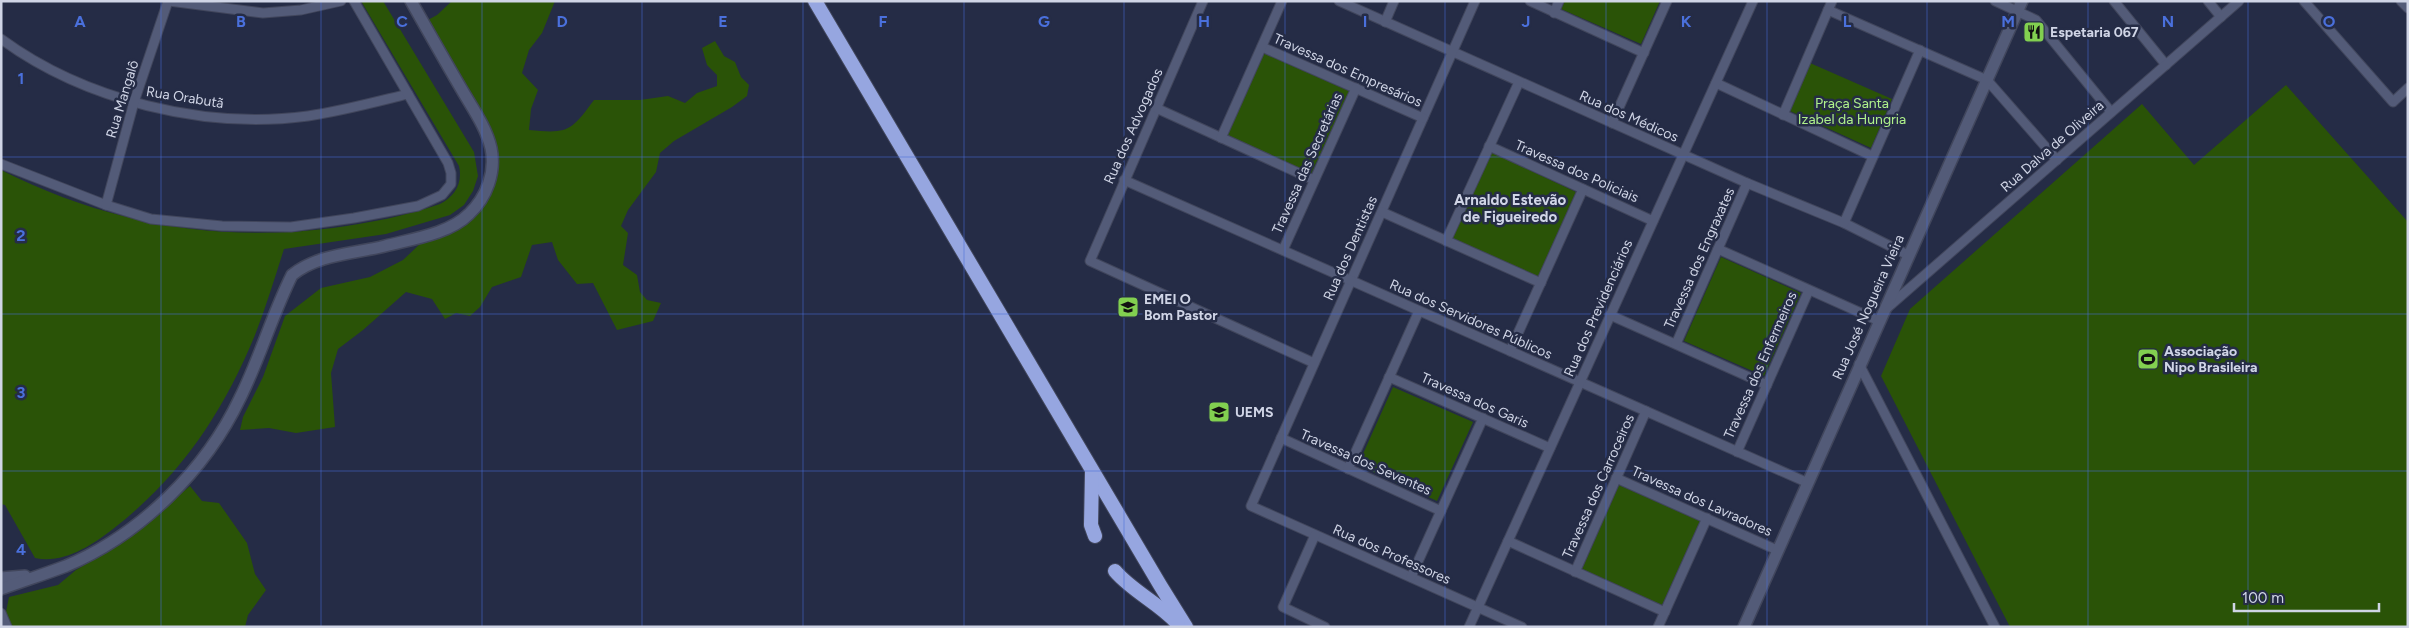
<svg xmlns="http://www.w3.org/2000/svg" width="2409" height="628" viewBox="0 0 2409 628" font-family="Figtree,sans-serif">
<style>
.green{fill:#2a5307}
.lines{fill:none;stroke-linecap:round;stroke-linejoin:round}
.minor-casing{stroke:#41465c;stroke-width:11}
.tertiary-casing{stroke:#41465c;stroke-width:14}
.trunk-casing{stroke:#41465c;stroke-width:16}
.minor{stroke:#535b78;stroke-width:9}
.tertiary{stroke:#535b78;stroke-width:11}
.trunk{stroke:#96a6e0;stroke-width:14}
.grid{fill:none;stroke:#4a70dc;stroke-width:1;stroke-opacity:0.55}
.labels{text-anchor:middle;stroke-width:5;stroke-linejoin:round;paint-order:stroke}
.poi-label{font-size:14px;font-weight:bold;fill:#d0d5e6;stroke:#252c46;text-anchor:start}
.street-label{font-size:14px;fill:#d0d5e6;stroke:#252c46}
.park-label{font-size:14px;fill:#aff18b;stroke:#252c46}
.neighbourhood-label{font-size:15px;font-weight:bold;fill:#d0d5e6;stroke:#252c46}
.grid-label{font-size:16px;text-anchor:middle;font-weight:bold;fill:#4a70dc;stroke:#252c46;stroke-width:5;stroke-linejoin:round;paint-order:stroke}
</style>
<rect width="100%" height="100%" fill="#252c46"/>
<!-- green -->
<g class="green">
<path d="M361 1H383L474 152 478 176 473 191 464 205 450 215 386 234 284 249C275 277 266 307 255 335 223 413 180 477 113 529 91 546 63 564 35 558L5 505 1 504V170C106 223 216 243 333 228 369 223 406 216 440 204 455 196 463 183 459 166Z"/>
<path d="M452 1H555L542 33 529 50 522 73 538 90 531 109 529 130C569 134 571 131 594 100H640L668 96 685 103 697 93 717 86V75L707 65 702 48 715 41 724 56 735 62 741 77 749 85 747 96 732 107 674 141 660 153 656 172 628 210 621 226 628 233 623 265 637 275 640 292 647 300 661 303 653 321 617 330 593 283 577 284 558 260 552 242 532 245 521 277 492 287 480 307 470 316 456 313 445 319 432 299 406 292 363 330 338 349 331 373 335 427 296 433 269 428 240 430 243 417 263 377 285 316 321 288 370 277 403 260 422 242 453 231 489 190 493 138 426 21 437 15Z"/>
<path d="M1565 1H1660L1641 44 1561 9Z"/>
<path d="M1264 53 1349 91 1311 174 1227 135Z"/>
<path d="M1810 63 1892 99 1871 148 1790 111Z"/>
<path d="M2286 85 2408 222V627H2010L1881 376 1910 309 2142 104 2194 165Z"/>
<path d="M1491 152 1576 192 1538 277 1452 239Z"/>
<path d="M1721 257 1801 293 1764 376 1684 341Z"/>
<path d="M1393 387 1473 422 1437 501 1358 465Z"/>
<path d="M1619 485 1700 521 1662 605 1582 569Z"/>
<path d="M190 486 202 501 219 503 247 543 255 574 266 590 248 615 245 627H12L6 612 9 597 58 585 76 570 125 541Z"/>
</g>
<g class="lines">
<!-- minor casing -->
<g class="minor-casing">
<g id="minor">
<path d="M169 1 263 13 301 10 341 1"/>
<path d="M1203 1 1090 261 1314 363"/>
<path d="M1339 1 1747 183 1844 223 1908 255"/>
<path d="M1475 1 1251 506 1522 627"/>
<path d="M1530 1 1644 53"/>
<path d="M1995 1 2036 20 2111 112"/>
<path d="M2114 1 2166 65"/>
<path d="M2208 1 2221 17"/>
<path d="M2304 1 2393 102 2408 88"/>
<path d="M2401 1 2408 8"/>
<path d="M1828 10 1987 80 2057 160"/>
<path d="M1554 13 1559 1"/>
<path d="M1385 22 1394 1"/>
<path d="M1 39C84 100 205 130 308 116 342 111 375 102 408 94"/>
<path d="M1262 47 1423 118"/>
<path d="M1716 83 1872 156"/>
<path d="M1156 108 1314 180"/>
<path d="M1783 115 1832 1"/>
<path d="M1612 123 1667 1"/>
<path d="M1221 138 1282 1"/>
<path d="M1489 146 1653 221"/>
<path d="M1 164 106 205 151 219 222 226 291 227 354 218 418 206 442 195 451 184V173L448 163 354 1"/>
<path d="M1124 180 1806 482"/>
<path d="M106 205 134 102 168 1"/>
<path d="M1382 212 1541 283"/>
<path d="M1844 223 1920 50"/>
<path d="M1446 241 1519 82"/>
<path d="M1718 249 1879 321"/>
<path d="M1283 250 1356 88"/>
<path d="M1887 308 2239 1"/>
<path d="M1610 315 1767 385"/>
<path d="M1676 344 1747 183"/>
<path d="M1510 351 1583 189"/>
<path d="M1859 364 1995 627"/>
<path d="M1389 377 1550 448"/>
<path d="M1281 438 1441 511"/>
<path d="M1737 452 1809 290"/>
<path d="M1348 469 1419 311"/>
<path d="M1616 478 1777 550"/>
<path d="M1315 535 1283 607 1325 627"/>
<path d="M1508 541 1665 612"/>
<path d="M1575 572 1646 411"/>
<path d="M1411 577 1483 418"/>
<path d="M1 613 7 627"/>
<path d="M1469 627 1753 1"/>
<path d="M1658 627 1707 518"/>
</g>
</g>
<!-- tertiary casing -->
<g class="tertiary-casing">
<g id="tertiary">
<path d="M1 578 25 576"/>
<path d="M1 589C23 581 45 574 66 566 140 535 206 470 240 398 260 358 272 315 292 275 318 254 353 254 385 246 412 239 449 234 469 214 487 197 496 172 491 148 486 127 473 109 462 90 445 61 428 31 411 1"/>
<path d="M1744 627 2022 1"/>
</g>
</g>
<!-- trunk casing -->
<g class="trunk-casing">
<g id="trunk">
<path d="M815 1 1160 585 1186 627"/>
<path d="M1092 472 1091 525 1095 536"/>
<path d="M1115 571C1133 592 1159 603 1178 624"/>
</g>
</g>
<!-- minor -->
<use href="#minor" class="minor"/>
<!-- tertiary -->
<use href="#tertiary" class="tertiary"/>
<!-- trunk -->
<use href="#trunk" class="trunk"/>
</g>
<!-- grid -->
<path class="grid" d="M161 1V627M321 1V627M482 1V627M642 1V627M803 1V627M964 1V627M1124 1V627M1285 1V627M1445 1V627M1606 1V627M1767 1V627M1927 1V627M2088 1V627M2248 1V627M1 157H2408M1 314H2408M1 471H2408"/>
<!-- icons -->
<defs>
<g id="restaurant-square" transform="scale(1.125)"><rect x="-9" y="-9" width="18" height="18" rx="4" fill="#82d050" stroke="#252c46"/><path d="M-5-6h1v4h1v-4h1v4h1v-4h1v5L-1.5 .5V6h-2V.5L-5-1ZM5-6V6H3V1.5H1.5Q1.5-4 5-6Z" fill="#111"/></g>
<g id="school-square" transform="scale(1.125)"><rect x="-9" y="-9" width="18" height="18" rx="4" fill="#82d050" stroke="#252c46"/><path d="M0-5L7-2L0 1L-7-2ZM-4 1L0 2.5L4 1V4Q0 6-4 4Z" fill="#111"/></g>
<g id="stadium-square" transform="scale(1.125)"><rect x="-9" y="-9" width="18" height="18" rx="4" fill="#82d050" stroke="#252c46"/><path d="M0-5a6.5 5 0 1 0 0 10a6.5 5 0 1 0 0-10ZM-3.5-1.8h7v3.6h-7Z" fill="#111"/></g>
<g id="university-square" transform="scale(1.125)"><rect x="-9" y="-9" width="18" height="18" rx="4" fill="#82d050" stroke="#252c46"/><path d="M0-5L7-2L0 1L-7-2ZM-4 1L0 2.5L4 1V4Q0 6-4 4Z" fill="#111"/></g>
</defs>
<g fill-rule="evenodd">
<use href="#restaurant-square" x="2034" y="32"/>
<use href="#school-square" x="1128" y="307"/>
<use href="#stadium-square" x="2148" y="359"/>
<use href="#university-square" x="1219" y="412"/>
</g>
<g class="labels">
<!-- poi labels -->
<g class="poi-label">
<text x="2050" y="37">Espetaria 067</text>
<text x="1144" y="304">EMEI O<tspan x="1144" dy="16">Bom Pastor</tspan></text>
<text x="2164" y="356">Associação<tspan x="2164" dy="16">Nipo Brasileira</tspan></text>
<text x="1235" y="417">UEMS</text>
</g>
<!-- street labels -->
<g class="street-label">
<text transform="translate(1348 70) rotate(24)" y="5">Travessa dos Empresários</text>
<text transform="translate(185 97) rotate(9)" y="5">Rua Orabutã</text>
<text transform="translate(122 99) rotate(-73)" y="5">Rua Mangalô</text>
<text transform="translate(1629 116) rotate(24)" y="5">Rua dos Médicos</text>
<text transform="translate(1133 126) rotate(-66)" y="5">Rua dos Advogados</text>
<text transform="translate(2052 146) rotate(-41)" y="5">Rua Dalva de Oliveira</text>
<text transform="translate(1307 163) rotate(-66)" y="5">Travessa das Secretárias</text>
<text transform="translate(1577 171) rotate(24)" y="5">Travessa dos Policiais</text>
<text transform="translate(1350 248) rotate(-66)" y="5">Rua dos Dentistas</text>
<text transform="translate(1699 258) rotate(-66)" y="5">Travessa dos Engraxates</text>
<text transform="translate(1868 307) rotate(-66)" y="5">Rua José Nogueira Vieira</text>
<text transform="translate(1598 308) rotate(-66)" y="5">Rua dos Previdenciários</text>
<text transform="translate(1471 319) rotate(24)" y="5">Rua dos Servidores Públicos</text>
<text transform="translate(1760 365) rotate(-66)" y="5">Travessa dos Enfermeiros</text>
<text transform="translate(1475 400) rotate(24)" y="5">Travessa dos Garis</text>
<text transform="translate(1366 462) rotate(24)" y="5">Travessa dos Seventes</text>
<text transform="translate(1598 486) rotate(-66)" y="5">Travessa dos Carroceiros</text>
<text transform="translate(1702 501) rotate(24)" y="5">Travessa dos Lavradores</text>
<text transform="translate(1392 554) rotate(24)" y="5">Rua dos Professores</text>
</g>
<!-- park labels -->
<g class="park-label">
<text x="1852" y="108">Praça Santa<tspan x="1852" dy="16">Izabel da Hungria</tspan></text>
</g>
<!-- neighbourhood labels -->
<g class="neighbourhood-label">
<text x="1510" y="205">Arnaldo Estevão<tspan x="1510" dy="17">de Figueiredo</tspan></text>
</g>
</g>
<g class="grid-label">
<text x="80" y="27">A</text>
<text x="241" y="27">B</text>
<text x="402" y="27">C</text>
<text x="562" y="27">D</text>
<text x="723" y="27">E</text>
<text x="883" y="27">F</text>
<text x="1044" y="27">G</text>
<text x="1204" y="27">H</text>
<text x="1365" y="27">I</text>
<text x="1526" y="27">J</text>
<text x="1686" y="27">K</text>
<text x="1847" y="27">L</text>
<text x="2008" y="27">M</text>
<text x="2168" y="27">N</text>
<text x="2329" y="27">O</text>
<text x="21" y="84">1</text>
<text x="21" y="241">2</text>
<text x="21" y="398">3</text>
<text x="21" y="555">4</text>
</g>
<!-- border -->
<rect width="2409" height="628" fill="none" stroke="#d0d5e6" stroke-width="5"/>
<!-- scale -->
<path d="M2234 603v8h145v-8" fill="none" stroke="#d0d5e6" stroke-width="2.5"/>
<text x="2242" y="603" font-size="15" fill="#d0d5e6" stroke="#252c46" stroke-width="4" paint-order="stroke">100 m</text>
</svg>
